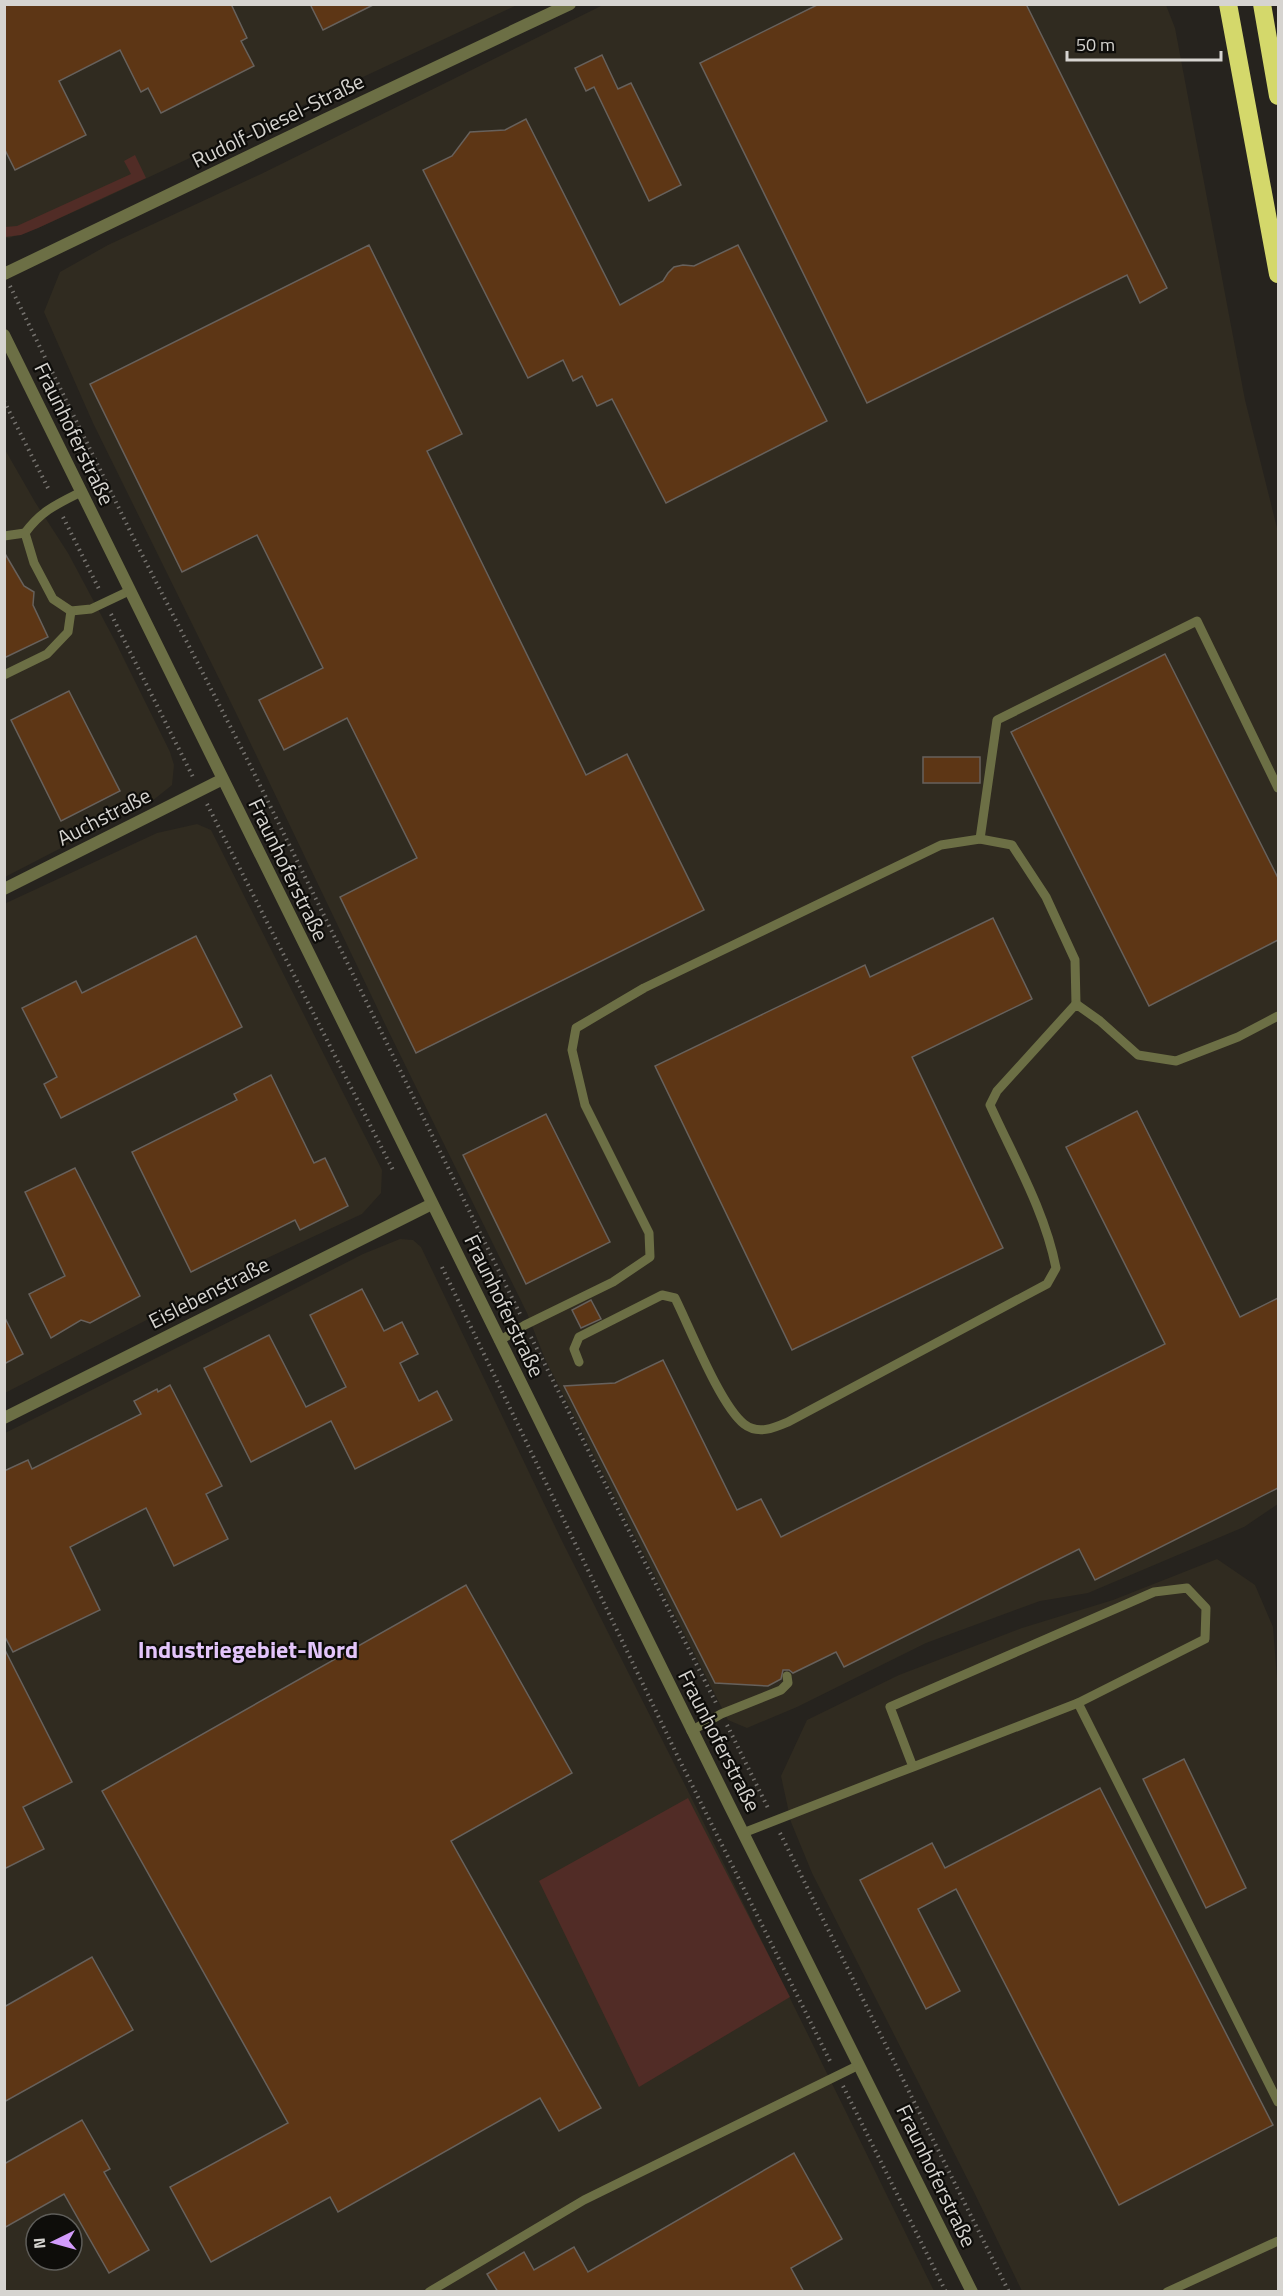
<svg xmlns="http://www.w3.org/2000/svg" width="1283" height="2296" viewBox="0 0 1283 2296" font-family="'Titillium Web',sans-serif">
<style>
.built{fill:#302b20;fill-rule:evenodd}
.green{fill:#512c26}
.building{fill:#5d3615;stroke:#67615c;stroke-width:1.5}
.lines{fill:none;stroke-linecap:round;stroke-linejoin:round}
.path{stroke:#75726e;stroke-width:4;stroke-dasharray:1.5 4.5;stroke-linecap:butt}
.service{stroke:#6c6f45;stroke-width:9}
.minor{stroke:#6c6f45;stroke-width:12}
.tertiary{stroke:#6c6f45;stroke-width:12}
.motorway{stroke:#d4d86b;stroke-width:18}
.labels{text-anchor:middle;stroke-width:4.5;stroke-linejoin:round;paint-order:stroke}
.street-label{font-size:21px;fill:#d6d4d0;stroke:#0e0d0a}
.quarter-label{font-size:24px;font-weight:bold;fill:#e3c5fb;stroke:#0e0d0a}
</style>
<rect width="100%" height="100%" fill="#26231e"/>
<!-- built -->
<g class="built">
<path d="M4 5H517L98 201 38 228 9 238 4 237Z"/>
<path d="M603 5H1166L1175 28 1245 400 1278 532V1504L1244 1527 1088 1593 1040 1601 926 1643 797 1707 747 1728 728 1720 545 1359 527 1313 384 1022 237 715 93 423 44 312 60 272 108 245 261 174Z"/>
<path d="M4 448 35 502 68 553 116 643 170 752 174 765 172 785 152 801 5 877Z"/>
<path d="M197 824 211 830 382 1170 381 1193 362 1214 263 1260 5 1393 4 904 157 833Z"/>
<path d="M400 1239 413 1240 421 1247 562 1541 696 1807 934 2291 5 2292V1433L267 1303 363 1254ZM36 2224H72V2260H36Z"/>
<path d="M1217 1559 1255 1585 1273 1627 1278 1691V2291H1022L973 2190 812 1873 791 1822 781 1776 807 1720 899 1675 1022 1628 1113 1600Z"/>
</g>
<!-- green -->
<g class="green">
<path d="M135 155 146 178 38 228 21 235 5 237V227L17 226 131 174 124 161Z"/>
<path d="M688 1798 790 1997 639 2087 539 1881Z"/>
</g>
<!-- building -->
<g class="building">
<path d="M4 4H231L247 38 241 41 254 66 161 113 148 88 141 92 120 50 59 81 86 135 15 170 4 148Z"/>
<path d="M310 4H375L323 30Z"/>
<path d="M819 4H1026L1167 288 1140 303 1127 275 867 403 700 63Z"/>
<path d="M602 55 618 89 631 83 681 185 649 201 594 87 586 91 575 68Z"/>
<path d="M526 119 620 305 663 281 668 273 674 267 683 265 694 266 738 245 827 421 666 503 612 399 597 406 582 376 573 381 563 360 528 378 423 170 452 156 470 132 505 130Z"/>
<path d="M369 245 462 434 427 451 586 775 627 754 704 910 416 1053 340 897 417 858 347 718 284 750 259 700 323 668 257 535 182 572 90 384Z"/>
<path d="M4 552 24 586 34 592 33 605 48 637 4 658Z"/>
<path d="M1165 654 1278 878V940L1149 1006 1011 732Z"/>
<path d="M69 691 120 791 61 821 11 720Z"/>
<rect x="923" y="757" width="57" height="26"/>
<path d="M993 918 1032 999 912 1057 1003 1248 792 1350 655 1066 865 965 870 977Z"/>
<path d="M196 936 242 1027 61 1118 44 1084 57 1077 22 1008 76 981 82 993Z"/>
<path d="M271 1075 314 1163 325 1158 348 1206 300 1230 295 1220 191 1272 132 1152 237 1100 234 1094Z"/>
<path d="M1137 1111 1240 1317 1278 1298V1488L1095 1580 1079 1549 844 1667 836 1652 793 1673 789 1670H783L781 1679 768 1686 715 1683 564 1386 615 1383 663 1360 737 1510 761 1499 781 1537 1165 1344 1066 1147Z"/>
<path d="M546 1114 610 1242 526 1284 463 1155Z"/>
<path d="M75 1168 140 1296 90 1323 81 1320 51 1338 29 1294 65 1276 25 1192Z"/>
<path d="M362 1289 384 1331 402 1322 418 1354 400 1363 419 1401 437 1391 452 1420 355 1469 331 1421 251 1462 204 1368 269 1335 306 1407 346 1387 310 1315Z"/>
<path d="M591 1300 601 1319 581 1328 572 1310Z"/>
<path d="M4 1316 23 1354 4 1364Z"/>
<path d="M170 1385 222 1486 206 1494 228 1539 174 1566 146 1508 70 1547 100 1610 13 1652 4 1635V1471L28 1460 32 1469 141 1414 134 1401 157 1389 158 1392Z"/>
<path d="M466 1585 572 1773 451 1841 601 2108 559 2131 540 2098 338 2212 330 2197 211 2262 170 2187 288 2123 102 1791Z"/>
<path d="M4 1648 72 1782 23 1807 44 1849 4 1869Z"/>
<path d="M1184 1759 1246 1888 1206 1908 1143 1779Z"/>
<path d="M1100 1788 1273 2125 1119 2205 956 1889 918 1909 960 1991 926 2009 860 1880 932 1843 945 1868Z"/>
<path d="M92 1957 133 2030 4 2102V2007Z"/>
<path d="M82 2120 110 2169 104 2172 149 2250 109 2273 64 2194 4 2228V2164Z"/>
<path d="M794 2153 842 2239 791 2268 804 2292H498L487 2274 524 2252 534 2270 574 2247 588 2272Z"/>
</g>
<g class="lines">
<!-- path -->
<g class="path">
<path d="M10 286 134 539 249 763 520 1314"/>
<path d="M4 401 50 492"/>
<path d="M63 517 100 591"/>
<path d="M111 614 194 779"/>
<path d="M207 804 394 1172"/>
<path d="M442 1267 679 1759 831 2063"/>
<path d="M531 1337 716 1703"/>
<path d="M727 1725 769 1810"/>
<path d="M780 1833 1009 2292"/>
<path d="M843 2086 946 2292"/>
</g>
<!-- service -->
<g class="service">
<path d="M81 492C57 504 41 511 25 533L34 563 53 599 71 611 91 609 129 591"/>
<path d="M4 536 25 533"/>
<path d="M4 675 47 654 68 632 71 611"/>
<path d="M980 839 997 720 1197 621 1278 788"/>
<path d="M499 1341 525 1325 613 1282 650 1257 649 1233 585 1105 572 1050 576 1028 644 988 941 845 980 839 1012 845 1046 897 1075 960 1076 1004"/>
<path d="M579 1362 574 1349 579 1337 662 1295 675 1298C690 1328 720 1405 744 1424 758 1435 774 1428 788 1422L1047 1284 1056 1268C1045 1211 1014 1158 990 1105L997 1091 1076 1004 1100 1021 1138 1055 1176 1061 1238 1037 1278 1016"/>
<path d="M1078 1703 1278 2102"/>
<path d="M691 1731 721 1714 781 1690 788 1683 787 1676"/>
<path d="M743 1833 897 1773 913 1767 1078 1703 1205 1639 1206 1608 1187 1588 1154 1592 890 1707 913 1767"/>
<path d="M429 2292 584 2200 859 2065"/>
<path d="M1167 2292 1278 2241"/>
</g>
<!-- minor -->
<g class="minor">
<path d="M4 274 324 120 570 4"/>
<path d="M4 889 221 780"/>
<path d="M4 1418 432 1204"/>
</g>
<!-- tertiary -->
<path class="tertiary" d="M4 335C323 990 647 1641 972 2292"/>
<!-- motorway -->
<g class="motorway">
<path d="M1228 4 1278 274"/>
<path d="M1262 4 1278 96"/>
</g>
</g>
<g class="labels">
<!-- street labels -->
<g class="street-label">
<text transform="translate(278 121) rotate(-26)" y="7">Rudolf-Diesel-Straße</text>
<text transform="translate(74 434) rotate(64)" y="7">Fraunhoferstraße</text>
<text transform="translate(104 817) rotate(-27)" y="7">Auchstraße</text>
<text transform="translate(288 870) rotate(64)" y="7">Fraunhoferstraße</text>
<text transform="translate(209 1293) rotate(-27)" y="7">Eislebenstraße</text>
<text transform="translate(504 1306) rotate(64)" y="7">Fraunhoferstraße</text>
<text transform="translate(719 1741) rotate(63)" y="7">Fraunhoferstraße</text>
<text transform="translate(936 2176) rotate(64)" y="7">Fraunhoferstraße</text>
</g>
<!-- quarter labels -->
<g class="quarter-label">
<text x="248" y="1658">Industriegebiet-Nord</text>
</g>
</g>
<!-- border -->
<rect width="1283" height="2296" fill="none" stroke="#d6d4d0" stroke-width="12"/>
<!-- north arrow -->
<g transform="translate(54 2242) rotate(265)"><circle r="28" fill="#0e0d0a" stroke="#5e5d59" stroke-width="1.5"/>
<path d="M0-4.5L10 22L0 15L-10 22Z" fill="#d39cfc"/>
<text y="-9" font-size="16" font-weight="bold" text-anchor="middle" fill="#d6d4d0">N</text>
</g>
<!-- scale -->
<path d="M1067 51v9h154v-9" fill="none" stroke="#d6d4d0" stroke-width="3"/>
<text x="1076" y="51" font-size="18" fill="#d6d4d0" stroke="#0e0d0a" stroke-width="4.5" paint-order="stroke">50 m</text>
</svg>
